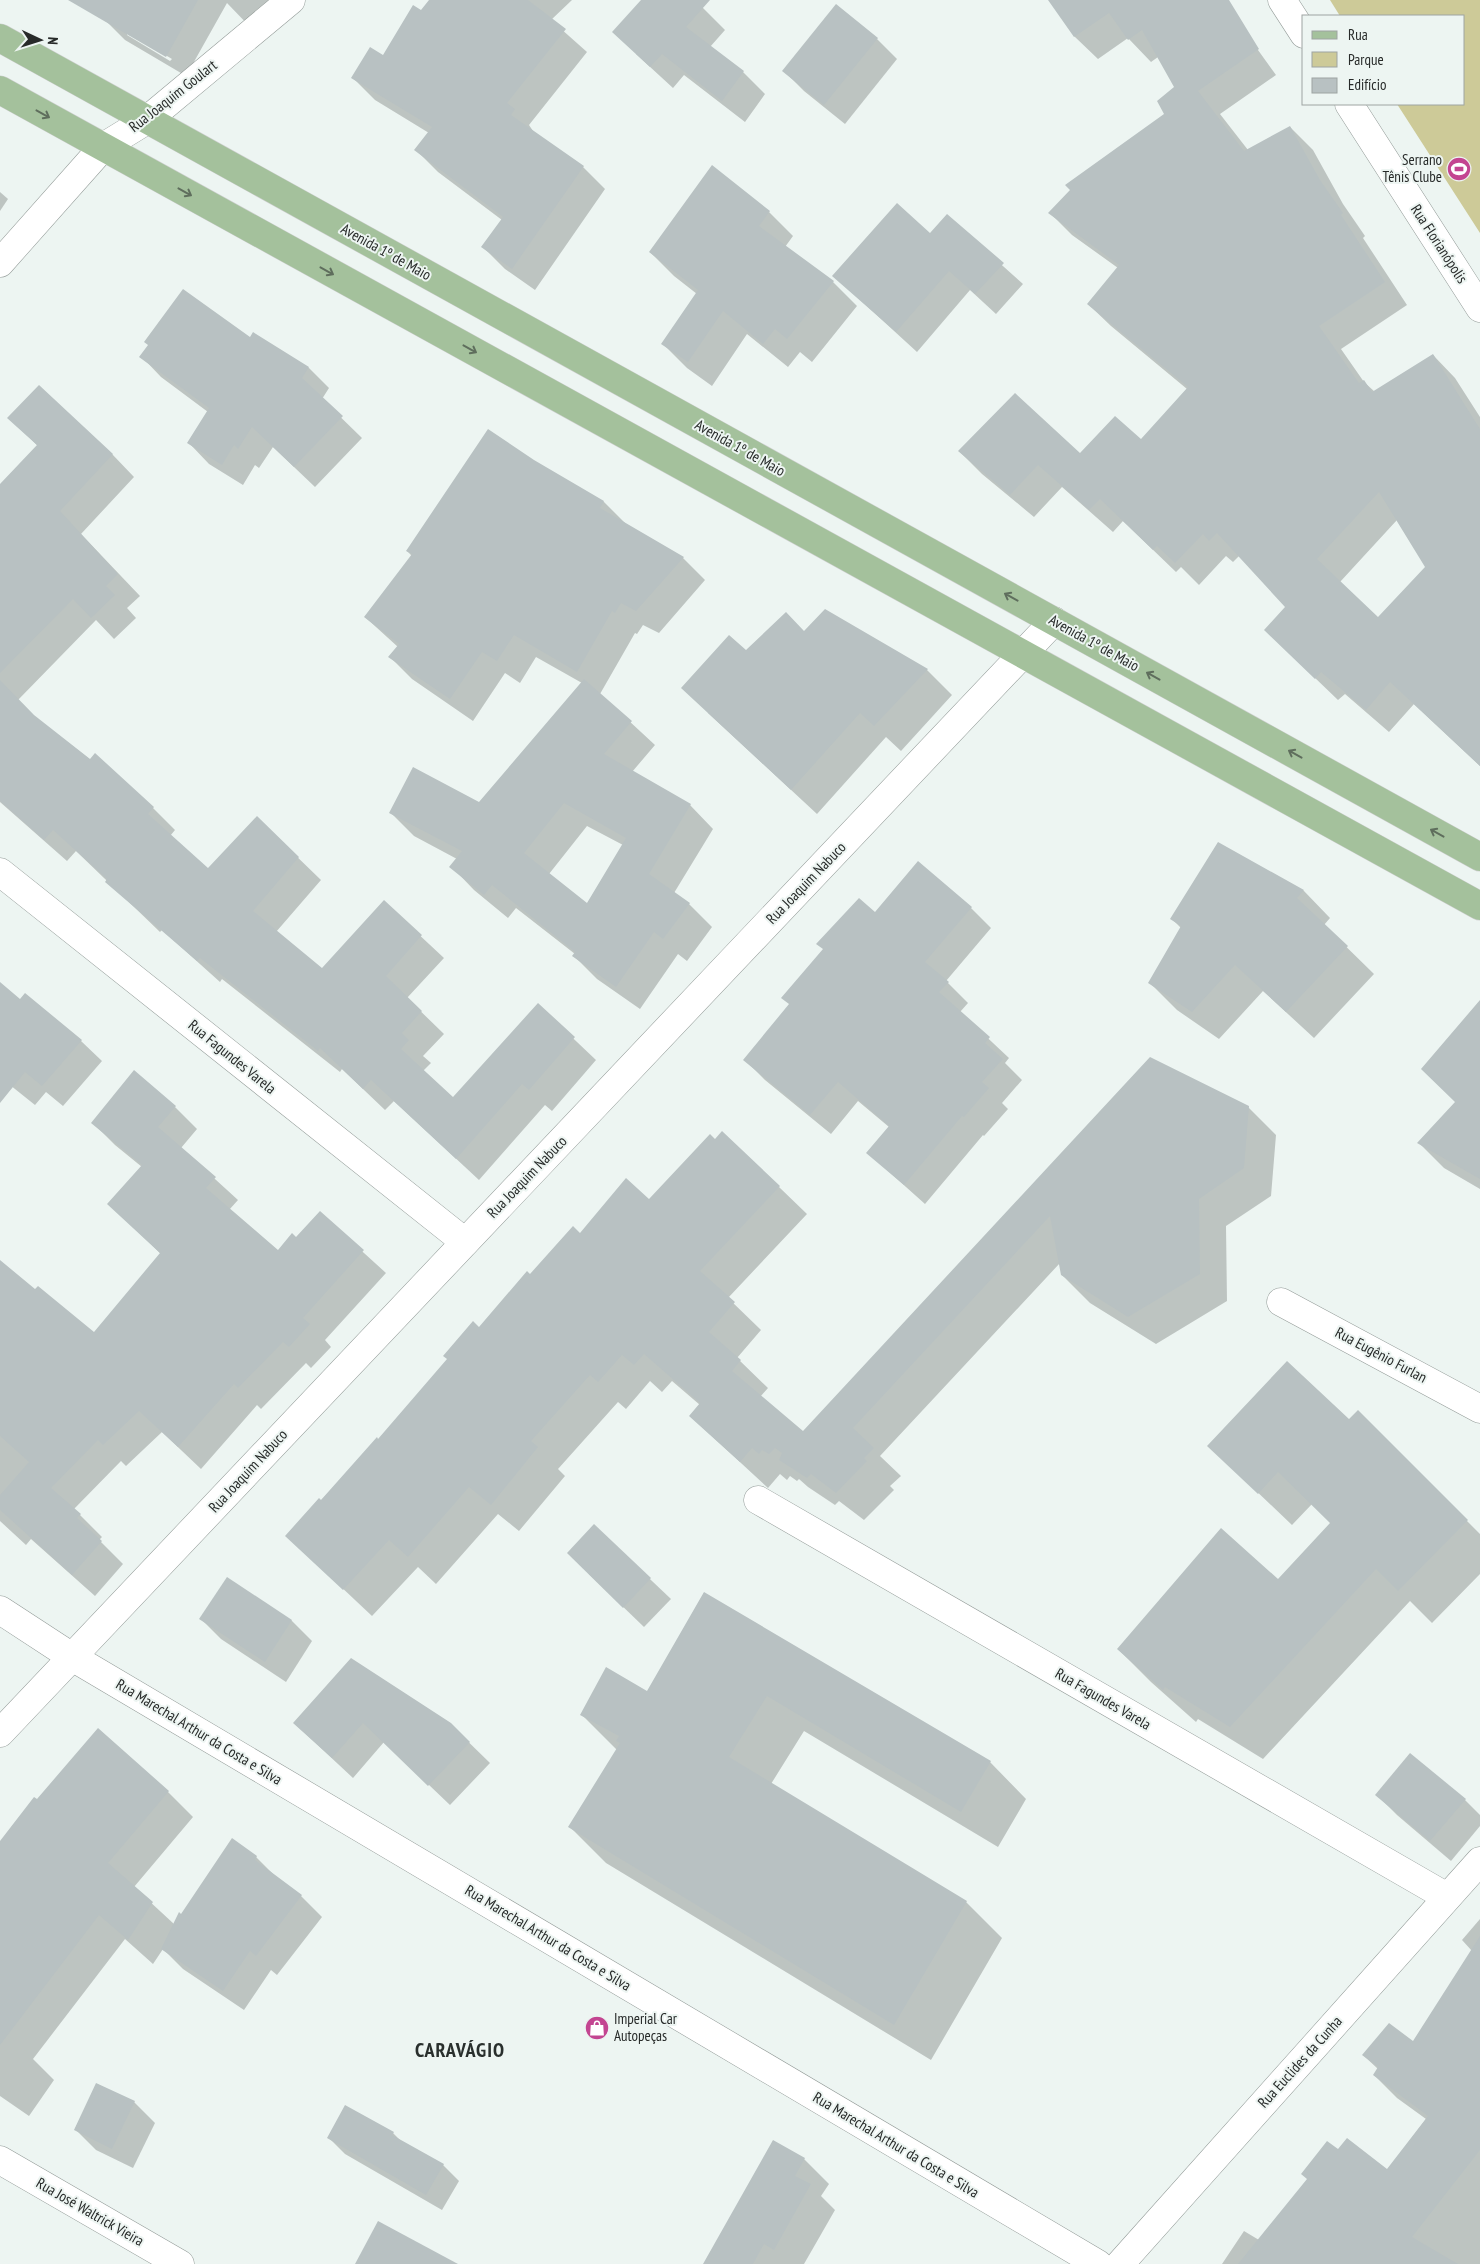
<svg xmlns="http://www.w3.org/2000/svg" width="1480" height="2264" viewBox="0 0 1480 2264" font-family="'PT Sans Narrow',sans-serif">
<style>
.green{fill:#cdca98}
.shadow{fill:#0003;fill-rule:evenodd}
.building{fill:#b8c1c2;fill-rule:evenodd}
.lines{fill:none;stroke-linecap:round;stroke-linejoin:round}
.minor-casing{stroke:#939b98;stroke-width:29}
.major-casing{stroke:#cfd0d0;stroke-width:29}
.minor{stroke:#fff;stroke-width:28}
.major{stroke:#a4c19c;stroke-width:28}
.oneway{stroke:#5f6e5d}
.labels{text-anchor:middle;stroke-width:4;stroke-linejoin:round;paint-order:stroke}
.street-label{font-size:15px;fill:#272a29;stroke:#edf5f2}
.poi-label{font-size:15px;fill:#272a29;stroke:#edf5f2;text-anchor:end}
.district-label{font-size:20px;font-weight:bold;letter-spacing:1px;fill:#292f2d;stroke:#edf5f2}
</style>
<rect width="100%" height="100%" fill="#edf5f2"/>
<!-- green -->
<path class="green" d="M1330 0H1480V233L1397 104H1464V16H1340Z"/>
<!-- shadow -->
<g class="shadow">
<path d="M117 0H273L253 30 227 3 186 76 125 40 105 20ZM127 32 172 59 170 61 127 35Z"/>
<path d="M431 0H572L551 20 587 52 529 125 535 134 583 167 605 189 535 290 505 269 483 247 502 220 438 172 416 150 429 133 375 100 353 78 384 56Z"/>
<path d="M642 0H695L725 30 710 47 743 72 765 94 745 122 684 75 673 88 636 54Z"/>
<path d="M1050 0H1222L1276 75 1220 114 1248 150 1290 127 1313 150 1343 204 1365 236 1363 238 1407 305 1341 349 1364 382 1375 392 1433 355 1455 378 1480 417V766L1414 704 1389 732 1345 694 1338 700 1288 652 1287 607 1240 555 1233 562 1226 556 1199 585 1181 567 1176 572 1123 521 1113 532 1062 487 1034 517 982 474 959 451 1080 454 1141 441 1187 389 1111 326 1088 304 1118 268 1072 235 1050 213 1166 114 1175 87 1158 57 1151 62 1128 38 1098 59 1075 37ZM1397 520 1426 567 1378 619 1340 582Z"/>
<path d="M877 39 897 59 845 124 804 91 784 71Z"/>
<path d="M0 192 8 199 0 211Z"/>
<path d="M769 212 793 236 785 247 833 282 857 306 812 362 800 352 788 367 747 334 712 386 687 368 663 344 697 294 674 276 650 252Z"/>
<path d="M947 216 1023 284 996 314 970 290 917 352 834 276 930 235Z"/>
<path d="M250 339 309 368 329 388 322 399 362 438 315 487 273 447 259 468 255 465 243 485 209 464 189 443 208 412 161 377 141 356Z"/>
<path d="M9 418 112 454 134 477 81 534 140 596 127 608 136 618 114 639 96 620 18 700 35 717 153 808 175 830 170 836 208 870 257 818 321 880 276 932 322 970 384 902 444 958 407 998 444 1034 423 1056 431 1063 423 1071 453 1099 538 1005 596 1060 552 1111 545 1105 479 1180 394 1101 385 1110 342 1069 340 1072 222 979 220 982 162 930 160 932 76 851 67 861 0 802V486L38 446Z"/>
<path d="M533 461 604 502 626 524 683 558 705 580 659 633 643 625 637 634 635 633 600 694 655 745 632 772 690 805 713 829 674 893 689 904 712 927 687 961 678 954 640 1009 597 979 574 956 575 954 516 908 508 918 474 890 451 866 457 859 414 836 390 812 479 803 582 683 536 657 520 683 505 673 473 721 412 679 390 657 398 647 365 617 412 556 407 551ZM587 826 623 845 587 904 549 874Z"/>
<path d="M804 632 927 670 952 695 901 751 886 737 817 814 708 713 746 652Z"/>
<path d="M1218 843 1304 891 1330 918 1324 925 1374 974 1314 1038 1263 991 1219 1039 1177 1010 1150 983 1181 928 1172 919Z"/>
<path d="M971 908 991 928 946 981 968 1003 960 1012 1009 1058 1005 1063 1022 1080 1002 1103 1008 1109 984 1136 983 1135 925 1204 868 1153 889 1127 858 1101 831 1134 765 1080 745 1060 875 913Z"/>
<path d="M0 984 20 1001 25 994 81 1041 102 1061 63 1106 46 1092 35 1105 0 1077Z"/>
<path d="M1480 1002V1189L1444 1168 1419 1143 1456 1102Z"/>
<path d="M1150 1059 1248 1107 1276 1135 1271 1196 1226 1226 1227 1301 1156 1344 1090 1303 1062 1275 1060 1263 880 1456 901 1476 890 1486 894 1490 864 1520 839 1501 835 1505 808 1487 799 1479 797 1481 790 1476 787 1480 780 1474 768 1488 690 1416 700 1405 672 1381 662 1392 650 1381 626 1409 618 1402 558 1469 565 1476 519 1531 498 1514 436 1584 418 1567 372 1616 287 1536 378 1441 479 1329 530 1276 581 1234 649 1200 779 1187 807 1214 728 1298 761 1330 737 1358 768 1388 760 1397 803 1433Z"/>
<path d="M175 1107 197 1129 181 1148 238 1200 229 1210 278 1252 296 1238 320 1213 386 1273 325 1340 331 1347 311 1368 306 1363 261 1409 257 1405 201 1469 162 1432 126 1466 121 1461 74 1509 102 1537 99 1540 123 1564 95 1596 31 1539 26 1545 0 1521V1269L35 1291 94 1334 161 1254 109 1204 142 1167 115 1145 93 1123Z"/>
<path d="M1358 1412 1480 1534V1574L1432 1623 1410 1601 1263 1759 1198 1719 1196 1722 1151 1682 1118 1649 1278 1581 1332 1523 1312 1504 1292 1525 1209 1446 1349 1421Z"/>
<path d="M594 1526 671 1599 644 1627 589 1574Z"/>
<path d="M227 1579 292 1621 312 1641 286 1682 221 1639 201 1619Z"/>
<path d="M704 1593 990 1762 1026 1799 998 1847 804 1731 771 1784 966 1902 1002 1938 931 2060 606 1863 570 1827 617 1750 582 1715 647 1693Z"/>
<path d="M352 1660 450 1724 490 1763 450 1805 384 1742 353 1778 294 1723Z"/>
<path d="M98 1730 168 1792 193 1817 134 1887 174 1924 181 1915 256 1857 277 1878 301 1896 322 1917 277 1975 271 1970 244 2010 183 1969 163 1949 153 1964 125 1939 33 2059 54 2080 29 2116 0 2096V1843Z"/>
<path d="M1377 1795 1465 1800 1480 1815V1826L1451 1861 1397 1815Z"/>
<path d="M1480 1919V2264H1222L1244 2231 1259 2240 1338 2151 1387 2171 1426 2119 1397 2098 1374 2075 1378 2069 1363 2055 1413 2043 1472 1951 1462 1940Z"/>
<path d="M97 2084 134 2102 155 2123 133 2168 96 2150 75 2129Z"/>
<path d="M393 2133 402 2142 443 2165 459 2181 442 2210 345 2154 329 2138Z"/>
<path d="M804 2159 829 2184 821 2196 835 2210 804 2264H704Z"/>
</g>
<!-- building -->
<g class="building">
<path d="M68 0H198L166 57Z"/>
<path d="M429 0H528L566 29 507 103 515 109 511 115 584 166 512 269 481 247 503 217 414 150 432 127 351 78 370 47 383 55 413 5 421 10Z"/>
<path d="M641 0H710L686 27 744 71 722 101 662 54 650 67 612 32Z"/>
<path d="M1048 0H1229L1259 49 1198 91 1244 151 1290 126 1320 180 1343 213 1341 215 1385 282 1319 326 1359 383 1364 380 1372 392 1433 354 1480 429V766L1390 682 1366 710 1321 672 1315 679 1264 630 1285 607 1217 533 1209 541 1203 534 1175 563 1157 546 1153 550 1100 499 1089 510 1038 465 1010 495 958 451 1015 393 1080 453 1115 416 1141 439 1188 387 1087 304 1119 265 1048 213 1070 190 1065 185 1164 114 1157 101 1174 87 1142 30 1128 40 1109 13 1074 37ZM1379 492 1425 567 1378 617 1317 559Z"/>
<path d="M836 4 878 38 824 105 782 71Z"/>
<path d="M712 165 770 211 759 226 834 281 787 339 775 329 763 344 723 311 688 362 661 344 698 290 649 252Z"/>
<path d="M897 203 930 233 947 214 1004 263 975 294 949 271 896 332 832 276Z"/>
<path d="M183 289 250 337 253 332 309 367 302 378 343 416 294 467 252 427 238 449 234 445 222 465 187 443 209 408 139 357 148 345 144 342Z"/>
<path d="M39 385 113 454 60 511 118 574 106 586 115 595 91 618 73 599 0 673V484L37 445 7 418Z"/>
<path d="M488 429 534 460 604 501 600 508 684 557 636 611 621 603 615 613 612 611 577 672 514 635 497 661 482 652 450 699 388 657 399 644 364 617 412 554 406 551Z"/>
<path d="M825 609 928 669 874 726 860 713 791 790 681 688 729 635 746 650 786 612 804 631Z"/>
<path d="M584 679 632 721 604 754 691 804 649 874 690 903 663 939 654 932 616 987 572 956 575 952 492 885 484 895 449 867 462 851 389 813 413 767 479 802ZM564 803 626 838 587 903 524 853Z"/>
<path d="M0 680 34 715 90 759 95 753 154 807 148 814 208 868 257 816 299 857 253 911 322 968 384 900 422 935 386 976 422 1011 402 1033 409 1040 401 1049 453 1097 538 1003 575 1037 529 1090 522 1084 456 1159 371 1080 363 1089 320 1048 318 1051 200 958 197 961 105 882 107 879 53 830 44 840 0 801Z"/>
<path d="M1218 842 1304 890 1297 898 1348 946 1286 1012 1235 965 1192 1012 1148 983 1181 926 1170 919Z"/>
<path d="M918 861 972 907 925 962 949 982 939 992 990 1037 985 1043 1003 1059 982 1082 989 1088 964 1117 962 1116 904 1185 866 1153 889 1126 838 1082 810 1115 743 1060 789 1004 781 998 823 949 816 944 859 898 875 912Z"/>
<path d="M0 982 20 999 25 993 82 1040 42 1086 25 1072 0 1103Z"/>
<path d="M1480 1000V1179L1417 1143 1455 1102 1421 1069Z"/>
<path d="M1150 1057 1249 1106 1244 1168 1199 1199 1200 1274 1128 1317 1061 1275 1050 1216 853 1428 874 1448 864 1458 867 1461 836 1493 811 1474 807 1478 779 1460 782 1453 775 1448 769 1454 762 1450 759 1454 752 1448 740 1462 689 1416 700 1403 644 1354 634 1365 622 1355 598 1382 590 1375 531 1441 538 1447 491 1505 469 1487 408 1557 389 1540 343 1590 285 1536 319 1498 321 1500 377 1437 378 1439 447 1359 443 1356 473 1321 479 1327 527 1271 530 1274 573 1226 580 1233 626 1178 649 1199 710 1134 715 1139 722 1131 780 1186 700 1271 735 1302 709 1332 741 1360 732 1371 803 1431Z"/>
<path d="M134 1070 176 1106 158 1127 216 1177 206 1188 278 1250 292 1233 296 1237 320 1211 364 1250 303 1318 310 1324 289 1347 283 1342 238 1388 234 1384 178 1447 139 1411 103 1445 98 1440 51 1488 81 1514 77 1518 102 1541 72 1575 0 1510V1495L29 1462 0 1436V1260L35 1289 38 1286 94 1332 160 1253 107 1204 142 1165 91 1123Z"/>
<path d="M1287 1361 1349 1419 1358 1410 1468 1520 1398 1591 1376 1569 1230 1727 1165 1687 1163 1690 1117 1649 1221 1528 1278 1579 1330 1523 1278 1472 1258 1494 1207 1446Z"/>
<path d="M594 1524 651 1578 623 1608 567 1553Z"/>
<path d="M227 1577 292 1620 265 1662 199 1619Z"/>
<path d="M704 1592 991 1761 961 1812 767 1696 729 1757 967 1901 894 2025 568 1827 620 1743 616 1741 619 1736 580 1715 606 1667 647 1691Z"/>
<path d="M351 1658 451 1723 470 1742 428 1786 363 1723 332 1758 293 1723Z"/>
<path d="M98 1728 169 1791 108 1863 153 1902 128 1940 99 1915 0 2045V1841L34 1797 37 1799Z"/>
<path d="M1410 1753 1466 1799 1430 1841 1375 1795Z"/>
<path d="M232 1838 257 1856 255 1860 302 1895 256 1956 250 1951 223 1991 161 1949 179 1912 181 1914Z"/>
<path d="M1480 1936V2150L1412 2237 1458 2264H1238L1307 2179 1301 2174 1327 2141 1338 2149 1347 2138 1387 2169 1428 2116 1373 2075 1378 2067 1362 2055 1389 2023 1413 2041Z"/>
<path d="M96 2083 135 2101 112 2149 74 2130Z"/>
<path d="M345 2105 394 2132 392 2135 444 2164 426 2195 327 2138Z"/>
<path d="M773 2140 805 2158 795 2176 811 2184 774 2250 764 2244 753 2264H703Z"/>
<path d="M378 2221 458 2264H355Z"/>
</g>
<g class="lines">
<!-- minor casing -->
<g class="minor-casing">
<g id="minor">
<path d="M1282 0 1304 34"/>
<path d="M1349 104 1480 308"/>
<path d="M0 263 103 147 147 120 291 0"/>
<path d="M0 872 465 1242"/>
<path d="M1281 1302 1480 1409"/>
<path d="M758 1500 1447 1897"/>
<path d="M0 1610 72 1657 1098 2264"/>
<path d="M0 1733 1054 621"/>
<path d="M0 2160 180 2264"/>
<path d="M1120 2264 1480 1861"/>
</g>
</g>
<!-- major casing -->
<g class="major-casing">
<g id="major">
<path d="M0 38 1480 857"/>
<path d="M0 90 1480 906"/>
</g>
</g>
<!-- minor -->
<use href="#minor" class="minor"/>
<!-- major -->
<use href="#major" class="major"/>
</g>
<!-- one-way arrows -->
<defs><path id="oneway-shaft" d="M-6 0H5M1.5-3L5.5 0L1.5 3" fill="none" stroke-width="1.6" stroke-linecap="round" stroke-linejoin="round" transform="scale(1.25)"/></defs>
<g class="oneway">
<use href="#oneway-shaft" transform="translate(43 114) rotate(29)"/>
<use href="#oneway-shaft" transform="translate(185 192) rotate(29)"/>
<use href="#oneway-shaft" transform="translate(327 271) rotate(29)"/>
<use href="#oneway-shaft" transform="translate(470 349) rotate(29)"/>
<use href="#oneway-shaft" transform="translate(1011 597) rotate(-151)"/>
<use href="#oneway-shaft" transform="translate(1153 676) rotate(-151)"/>
<use href="#oneway-shaft" transform="translate(1295 754) rotate(-151)"/>
<use href="#oneway-shaft" transform="translate(1437 833) rotate(-151)"/>
</g>
<!-- icons -->
<defs>
<g id="stadium-disc" transform="scale(1.25)"><circle r="9.5" fill="#c34591" stroke="#edf5f2"/><path d="M0-5a6.5 5 0 1 0 0 10a6.5 5 0 1 0 0-10ZM-3.5-1.8h7v3.6h-7Z" fill="#fff"/></g>
<g id="shop-disc" transform="scale(1.25)"><circle r="9.5" fill="#c34591" stroke="#edf5f2"/><path d="M-5-2.5h2.3a2.7 3.5 0 0 1 5.4 0H5L5.5 6h-11ZM-1.5-2.5h3a1.5 2.3 0 0 0-3 0Z" fill="#fff"/></g>
</defs>
<g fill-rule="evenodd">
<use href="#stadium-disc" x="1459" y="169"/>
<use href="#shop-disc" x="597" y="2028"/>
</g>
<g class="labels">
<!-- street labels -->
<g class="street-label">
<text transform="translate(173 96) rotate(-38)" y="5">Rua Joaquim Goulart</text>
<text transform="translate(1439 244) rotate(57)" y="5">Rua Florianópolis</text>
<text transform="translate(386 252) rotate(29)" y="5">Avenida 1º de Maio</text>
<text transform="translate(740 448) rotate(29)" y="5">Avenida 1º de Maio</text>
<text transform="translate(1094 643) rotate(29)" y="5">Avenida 1º de Maio</text>
<text transform="translate(806 883) rotate(-46)" y="5">Rua Joaquim Nabuco</text>
<text transform="translate(232 1057) rotate(39)" y="5">Rua Fagundes Varela</text>
<text transform="translate(527 1177) rotate(-46)" y="5">Rua Joaquim Nabuco</text>
<text transform="translate(1381 1355) rotate(28)" y="5">Rua Eugênio Furlan</text>
<text transform="translate(248 1471) rotate(-47)" y="5">Rua Joaquim Nabuco</text>
<text transform="translate(1103 1699) rotate(30)" y="5">Rua Fagundes Varela</text>
<text transform="translate(199 1732) rotate(31)" y="5">Rua Marechal Arthur da Costa e Silva</text>
<text transform="translate(548 1938) rotate(31)" y="5">Rua Marechal Arthur da Costa e Silva</text>
<text transform="translate(1300 2062) rotate(-48)" y="5">Rua Euclides da Cunha</text>
<text transform="translate(896 2145) rotate(31)" y="5">Rua Marechal Arthur da Costa e Silva</text>
<text transform="translate(90 2212) rotate(30)" y="5">Rua José Waltrick Vieira</text>
</g>
<!-- poi labels -->
<g class="poi-label">
<text x="1442" y="165">Serrano<tspan x="1442" dy="17">Tênis Clube</tspan></text>
<text x="614" y="2024" text-anchor="start">Imperial Car<tspan x="614" dy="17">Autopeças</tspan></text>
</g>
<!-- district labels -->
<g class="district-label">
<text x="460" y="2057">CARAVÁGIO</text>
</g>
</g>
<!-- legend -->
<rect x="1302" y="15" width="162" height="90" fill="#edf5f2" stroke="#9ea4a2"/>
<rect x="1312" y="31" width="25" height="8" fill="#a4c19c" stroke="#9ea4a2"/>
<text x="1348" y="40" font-size="15" fill="#272a29">Rua</text>
<rect x="1312" y="52" width="25" height="15" fill="#cdca98" stroke="#9ea4a2"/>
<text x="1348" y="65" font-size="15" fill="#272a29">Parque</text>
<rect x="1312" y="78" width="25" height="15" fill="#b8c1c2" stroke="#9ea4a2"/>
<text x="1348" y="90" font-size="15" fill="#272a29">Edifício</text>
<!-- north arrow -->
<g transform="translate(40 40) rotate(94)" stroke="#edf5f2" stroke-width="4" paint-order="stroke">
<path d="M0-4L9 19L0 12L-9 19Z" fill="#272a29"/>
<text y="-8" font-size="14" font-weight="bold" text-anchor="middle" fill="#272a29">N</text>
</g>
</svg>
